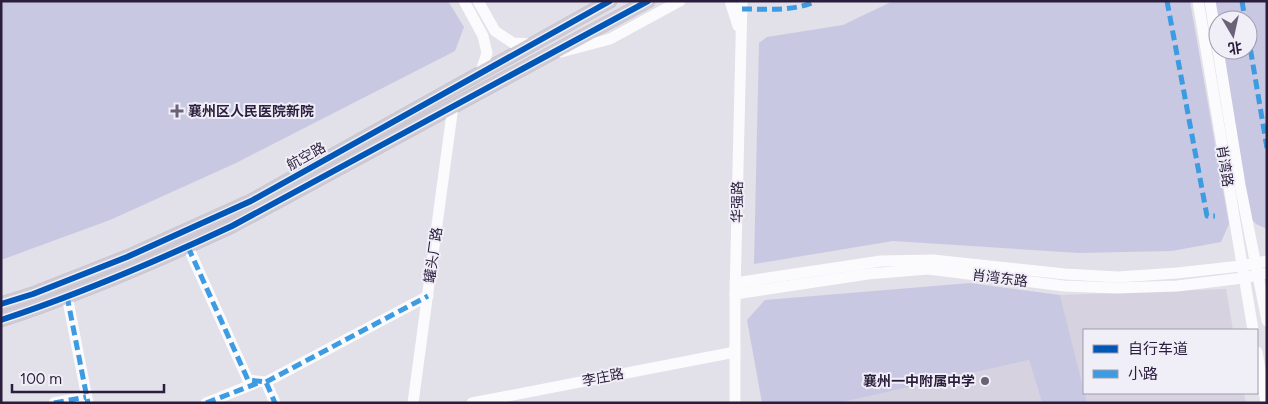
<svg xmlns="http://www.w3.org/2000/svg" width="1268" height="404" viewBox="0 0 1268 404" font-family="Figtree,'Noto Sans SC',sans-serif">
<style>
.built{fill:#d6d2e0}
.green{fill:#c9c8e3}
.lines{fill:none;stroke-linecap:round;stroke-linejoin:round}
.major-casing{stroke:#c2bec9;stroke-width:15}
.minor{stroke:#fbfafc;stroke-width:11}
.major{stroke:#cfcbd5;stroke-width:14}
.quiet{stroke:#3d9be2;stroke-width:5;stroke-dasharray:10 5;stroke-linecap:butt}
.cycleway-casing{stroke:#f0eef7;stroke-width:9}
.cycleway{stroke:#0057b8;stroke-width:6}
.poi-dot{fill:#6b6278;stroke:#f0eef7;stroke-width:2}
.labels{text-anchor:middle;stroke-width:4;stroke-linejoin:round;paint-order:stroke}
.poi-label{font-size:14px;font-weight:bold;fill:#2b1e3c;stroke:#f0eef7;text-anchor:start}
.street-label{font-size:14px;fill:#2b1e3c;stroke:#f0eef7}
</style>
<rect width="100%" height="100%" fill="#e2e0e8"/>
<!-- built -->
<g class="built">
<path d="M1226 289 1233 330H1084V392L1060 295Z"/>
<path d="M1029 360 1042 403H839Z"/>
<path d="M1084 393H1244L1246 403H1087Z"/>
</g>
<!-- green -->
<g class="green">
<path d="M1 1H448L464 27 455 51 236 163 110 220 1 260Z"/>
<path d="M893 1H1190L1229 224 1221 242 1172 251 1079 253 893 241 754 264 759 43 767 37 843 25Z"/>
<path d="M1214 1H1267V229L1256 224 1249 216 1222 50H1248V20H1218Z"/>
<path d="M970 283 1060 295 1087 403H1042L1029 360 839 403H762L747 320 765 300Z"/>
</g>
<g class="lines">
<!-- major casing -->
<g class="major-casing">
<g id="major">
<path d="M1 304 33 294 127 257 251 201 610 1"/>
<path d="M1 320C80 294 157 261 232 226L648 1"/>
</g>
</g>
<!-- minor -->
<g class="minor">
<path d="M464 1 483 36 487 53 480 74"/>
<path d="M478 1 495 31 513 43 533 44"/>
<path d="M730 1 738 26"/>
<path d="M1198 1 1253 330"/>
<path d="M1210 1 1240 185 1267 321"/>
<path d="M561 52 610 39 680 1"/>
<path d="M188 247 248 380 266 382 275 403"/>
<path d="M735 283 881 261 933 260 1065 274 1118 277 1177 273 1241 266 1267 261"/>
<path d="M735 294 868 274 928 269 1064 286 1117 288 1177 286 1243 278 1267 273"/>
<path d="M67 296 88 403"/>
<path d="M1257 352 1266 403"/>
<path d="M266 382 428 296"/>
<path d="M54 403 86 397"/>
<path d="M206 403 258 382"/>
<path d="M413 403 453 106"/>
<path d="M472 403 735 352"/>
<path d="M735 403V294L742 1"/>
</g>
<!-- major -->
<use href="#major" class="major"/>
<!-- quiet -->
<g class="quiet">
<path d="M1167 1 1207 216H1215"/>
<path d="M1242 1 1245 20"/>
<path d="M742 9C767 9 793 12 816 1"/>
<path d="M1248 35 1267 148"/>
<path d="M188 247 248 380 266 382 275 403"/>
<path d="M67 296 88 403"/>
<path d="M266 382 428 296"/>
<path d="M54 403 86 397"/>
<path d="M206 403 258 383"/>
</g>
<!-- cycleway casing -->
<g class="cycleway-casing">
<g id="cycleway">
<path d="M1 304 33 294 127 257 251 201 610 1"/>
<path d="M1 320C80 294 157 261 232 226L648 1"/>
</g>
</g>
<!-- cycleway -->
<use href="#cycleway" class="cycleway"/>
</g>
<!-- markers -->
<g class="poi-dot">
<path d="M174.5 103.5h5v5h5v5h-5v5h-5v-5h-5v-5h5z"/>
<circle cx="985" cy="381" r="5"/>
</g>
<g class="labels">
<!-- poi labels -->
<g class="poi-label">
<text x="188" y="116">襄州区人民医院新院</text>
<text x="975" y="386" text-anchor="end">襄州一中附属中学</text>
</g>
<!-- street labels -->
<g class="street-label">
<text transform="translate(306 156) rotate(-29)" y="5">航空路</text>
<text transform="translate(1225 166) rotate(81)" y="5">肖湾路</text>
<text transform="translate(737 202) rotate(-89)" y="5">华强路</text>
<text transform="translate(433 255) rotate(-82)" y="5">罐头厂路</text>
<text transform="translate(1000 278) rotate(7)" y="5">肖湾东路</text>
<text transform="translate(603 377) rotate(-11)" y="5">李庄路</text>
</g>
</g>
<!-- border -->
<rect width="1268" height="404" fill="none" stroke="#2b1e3c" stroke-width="5"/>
<!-- legend -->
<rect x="1083" y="329" width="175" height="65" fill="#f0eef7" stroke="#a19bac"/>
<rect x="1093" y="345" width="25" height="8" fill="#0057b8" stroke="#a19bac"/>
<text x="1128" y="354" font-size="15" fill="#2b1e3c">自行车道</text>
<rect x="1093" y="370" width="25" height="8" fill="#3d9be2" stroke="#a19bac"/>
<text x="1128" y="379" font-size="15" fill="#2b1e3c">小路</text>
<!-- north arrow -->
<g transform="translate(1233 35) rotate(171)"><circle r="24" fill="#f0eef7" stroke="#a19bac"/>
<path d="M0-4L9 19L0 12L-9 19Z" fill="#6b6278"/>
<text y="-8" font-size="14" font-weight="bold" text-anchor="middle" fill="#2b1e3c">北</text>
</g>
<!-- scale -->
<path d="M12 384v8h152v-8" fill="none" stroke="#2b1e3c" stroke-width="2.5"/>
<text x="20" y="384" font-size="15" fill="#2b1e3c" stroke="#f0eef7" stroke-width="4" paint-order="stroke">100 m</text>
</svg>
